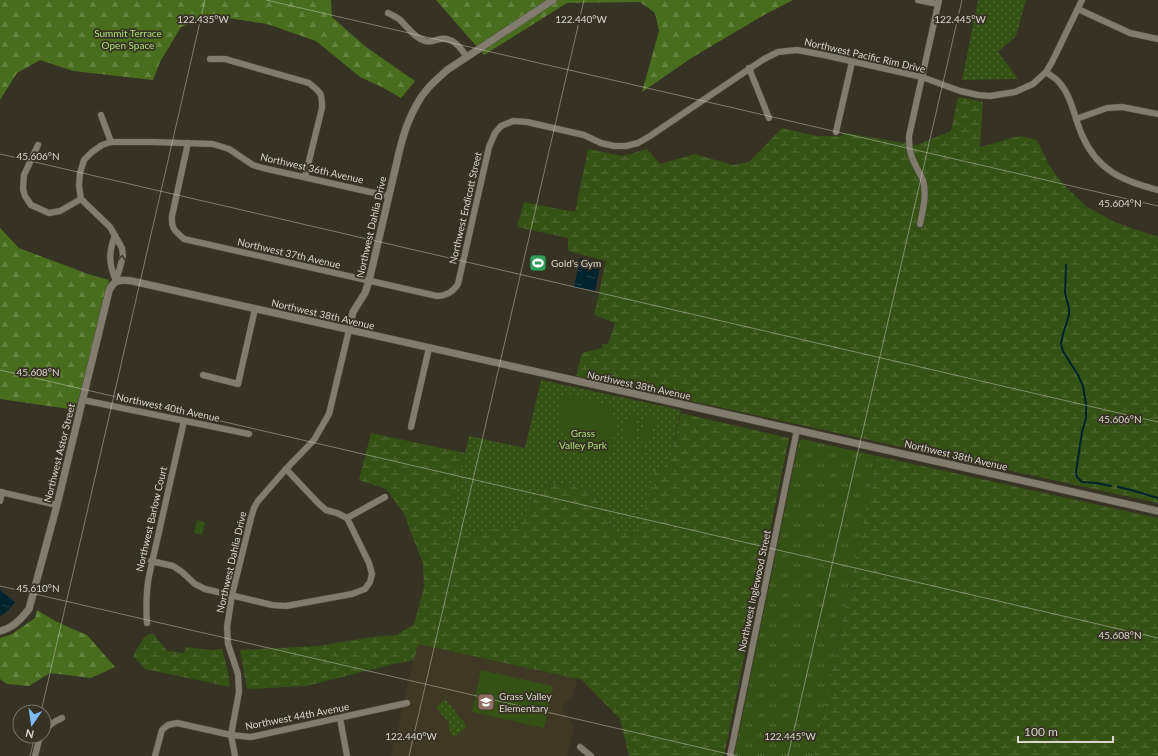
<svg xmlns="http://www.w3.org/2000/svg" width="1158" height="756" viewBox="0 0 1158 756" font-family="Lato,sans-serif">
<style>
.built{fill:#3f3824}
.grass{fill:url(#grass-tufts)}
.forest{fill:url(#forest-firs)}
.wetland{fill:url(#wetland-marsh)}
.park{fill:url(#park-dots)}
.pitch{fill:#355215}
.water{fill:url(#water-ripples)}
.lines{fill:none;stroke-linecap:round;stroke-linejoin:round}
.stream{stroke:#00232e;stroke-width:2}
.minor-casing{stroke:#534f43;stroke-width:7}
.tertiary-casing{stroke:#534f43;stroke-width:8}
.minor{stroke:#817c6d;stroke-width:6}
.tertiary{stroke:#817c6d;stroke-width:7}
.oneway{stroke:#413d2f}
.ticks{fill:none;stroke:#dad7ce;stroke-width:1;stroke-opacity:0.45}
.labels{text-anchor:middle;stroke-width:3.5;stroke-linejoin:round;paint-order:stroke}
.park-label{font-size:10px;fill:#abe178;stroke:#363224}
.street-label{font-size:10px;fill:#dad7ce;stroke:#363224}
.poi-label{font-size:10px;fill:#dad7ce;stroke:#363224;text-anchor:start}
.ticks-label{font-size:10px;text-anchor:middle;fill:#dad7ce;stroke:#363224;stroke-width:3.5;stroke-linejoin:round;paint-order:stroke}
</style>
<defs>
<pattern id="grass-tufts" width="24" height="20" patternUnits="userSpaceOnUse"><rect width="24" height="20" fill="#355215"/><path d="M3 7l-1-3M5 7V3M7 7l1-3M15 17l-1-3M17 17v-4M19 17l1-3" fill="none" stroke="#526a36"/></pattern>
<pattern id="forest-firs" width="22" height="20" patternUnits="userSpaceOnUse"><rect width="22" height="20" fill="#486e1d"/><path d="M5 1l3.5 6h-7zM16 11l3.5 6h-7z" fill="#62823d"/></pattern>
<pattern id="wetland-marsh" width="20" height="14" patternUnits="userSpaceOnUse"><rect width="20" height="14" fill="#355215"/><path d="M1 5h8M5 5V1M11 12h8M15 12V8" fill="none" stroke="#526a36"/></pattern>
<pattern id="park-dots" width="8" height="8" patternUnits="userSpaceOnUse"><rect width="8" height="8" fill="#355215"/><path d="M2 2h.1M6 6h.1" fill="none" stroke="#526a36" stroke-width="1.8" stroke-linecap="round"/></pattern>
<pattern id="water-ripples" width="26" height="14" patternUnits="userSpaceOnUse"><rect width="26" height="14" fill="#00232e"/><path d="M2 4q2-2 4 0t4 0M15 11q2-2 4 0t4 0" fill="none" stroke="#25424b"/></pattern>
</defs>
<rect width="100%" height="100%" fill="#363224"/>
<!-- built -->
<path class="built" d="M417 644 577 679 573 696 562 707 574 728 567 756H391Z"/>
<!-- grass -->
<path class="grass" d="M802 439 877 456 814 756H734L799 441Z"/>
<!-- forest -->
<g class="forest">
<path d="M0 0H331L332 17 366 47 415 81 401 98 382 87 360 77 316 41 267 24 214 16 181 27 160 62 153 80 73 71 40 60 17 73 0 100Z"/>
<path d="M436 0H793L764 15 693 57 642 92 659 31 655 13 640 2 567 3 484 55Z"/>
<path d="M0 228 19 248 88 274 109 280 76 410 0 399Z"/>
<path d="M37 610 57 622 87 635 115 667 91 678 50 673 29 686 7 684 0 679V638L12 634 35 618Z"/>
</g>
<!-- wetland -->
<g class="wetland">
<path d="M958 97 983 102 980 147 1020 136 1037 140 1049 165 1063 184 1086 206 1114 222 1158 237V503L576 376 582 353 602 348V344H608L615 323 594 315 606 261 568 251V238L517 227 524 202 575 212 588 149 623 156 647 149 660 164 695 154 733 165 749 162 782 128 817 136H841L845 133 917 145 951 131Z"/>
<path d="M681 413 789 438 724 756H629L620 719 582 680 418 644 414 660 394 664 306 686 247 689 240 650 318 646 372 637 397 635 414 624 424 587 423 564 404 514 386 489 359 480 371 433 465 453 454 505 515 525 548 482 593 490 615 535 656 467H668Z"/>
<path d="M877 456 1158 518V756H814Z"/>
<path d="M153 633 167 651 184 653 186 647 211 650 222 649 228 672 230 687 145 669 133 656 144 637Z"/>
</g>
<!-- park -->
<g class="park">
<path d="M978 0H1026L1016 36 998 52 1018 79 962 80Z"/>
<path d="M541 380 681 410 668 468H660L656 467 639 529 615 535 593 490 548 482 515 525 445 540 469 436 525 448Z"/>
<path d="M445 699 466 725 465 728 456 736 451 735 448 722 436 707Z"/>
</g>
<!-- pitch -->
<g class="pitch">
<path d="M564 393 608 405 617 421 609 460C600 459 590 459 582 454 566 444 556 424 560 405 561 401 563 397 564 393Z"/>
<path d="M631 412 637 413 636 416 638 417 634 439 631 438V442L625 440V437L623 436 628 414 630 415Z"/>
<path d="M648 415 654 417 653 420H655L650 442H648L647 445 642 444V441L640 440 645 418H647Z"/>
<path d="M636 446 649 449 645 454 641 455 637 452Z"/>
<path d="M197 520 205 522 202 535 194 533Z"/>
<path d="M481 670 553 686 544 728 472 712Z"/>
</g>
<!-- water -->
<g class="water">
<path d="M580 258 601 262 595 291 574 287Z"/>
<path d="M0 590 15 602C11 607 7 613 0 616Z"/>
</g>
<g class="lines">
<!-- stream -->
<g class="stream">
<path d="M1066 265 1065 293 1069 308V315L1063 334 1061 344 1063 351 1078 375 1083 386 1086 404V418L1082 432 1076 472 1077 477 1082 482 1096 483 1111 486"/>
<path d="M1118 487 1131 490 1158 498"/>
</g>
<!-- minor casing -->
<g class="minor-casing">
<g id="minor">
<path d="M918 0 938 4"/>
<path d="M1078 9 1130 33 1158 39"/>
<path d="M388 13C392 15 396 17 399 19 407 26 414 38 425 41 430 43 435 40 440 39 453 37 460 47 467 57"/>
<path d="M210 59H225L309 83C321 93 322 92 322 108L305 177"/>
<path d="M749 68 769 118"/>
<path d="M1046 72C1050 75 1055 78 1058 81 1072 96 1074 117 1082 135 1097 170 1122 181 1158 190"/>
<path d="M101 115 111 142"/>
<path d="M1076 119 1107 108 1122 107 1158 114"/>
<path d="M836 132 852 62"/>
<path d="M188 143 172 216C171 229 175 231 184 239L437 296C447 296 453 292 458 284L489 147 495 133 501 126 513 121 527 122 584 135 601 143 614 146H626L638 143 650 136 764 59 778 52 797 50 824 55 922 77 960 91 978 95 990 96 1015 92 1033 84 1046 72 1052 62 1082 0"/>
<path d="M38 145 24 175 23 189 25 196 31 205 49 213 60 211 81 199"/>
<path d="M920 224C923 209 927 195 923 180 921 175 918 171 916 166 910 155 909 149 909 136L939 0"/>
<path d="M115 235C108 254 109 264 116 281"/>
<path d="M116 281 121 264 123 256 122 248 110 227 81 199 79 186 80 173 84 160 92 152 102 145 111 142H152L213 144 229 149 253 165 263 168 388 196"/>
<path d="M203 375 238 384 255 309"/>
<path d="M83 400 249 434"/>
<path d="M411 427 429 348"/>
<path d="M0 492 57 505"/>
<path d="M0 501 2 492"/>
<path d="M347 518 385 497"/>
<path d="M151 561 173 566 182 572 195 584 205 589 272 605 286 606 352 594 365 589 370 582 372 574 369 563 347 518 337 513 326 510 318 503 286 469"/>
<path d="M147 623C146 607 146 592 149 576L184 421"/>
<path d="M340 718 347 756"/>
<path d="M44 732C48 725 55 721 62 718"/>
<path d="M580 747 591 756"/>
<path d="M35 756 39 740 42 736"/>
<path d="M155 756 162 730 168 725 177 723 231 735 251 737 407 703"/>
<path d="M235 756 231 735 239 692 238 674 228 644 227 627 232 595 251 518 254 508 258 501 286 469 314 440 329 414 349 330"/>
<path d="M730 756 797 430"/>
</g>
</g>
<!-- tertiary casing -->
<g class="tertiary-casing">
<g id="tertiary">
<path d="M349 330 353 312 365 293 369 281C378 244 386 207 395 170 400 147 405 125 417 104 424 90 436 80 447 70L553 0"/>
<path d="M0 631C13 628 21 619 29 609L57 505 109 291C113 280 121 279 132 281L1158 511"/>
</g>
</g>
<!-- minor -->
<use href="#minor" class="minor"/>
<!-- tertiary -->
<use href="#tertiary" class="tertiary"/>
</g>
<!-- one-way arrows -->
<defs><path id="oneway-chevron" d="M-2-3.5L2.5 0L-2 3.5" fill="none" stroke-width="1.6" stroke-linecap="round" stroke-linejoin="round"/></defs>
<use class="oneway" href="#oneway-chevron" transform="translate(122 258) rotate(-85)"/>
<!-- ticks -->
<path class="ticks" d="M266 0 1158 206M0 154 1158 422M0 370 1158 638M0 586 737 756M41 712 205 0M30 756 35 736M409 756 584 0M788 756 962 0"/>
<!-- icons -->
<defs>
<g id="stadium-square" transform="scale(0.9)"><rect x="-9" y="-9" width="18" height="18" rx="4" fill="#2e9e5b" stroke="#363224"/><path d="M0-5a6.5 5 0 1 0 0 10a6.5 5 0 1 0 0-10ZM-3.5-1.8h7v3.6h-7Z" fill="#fff"/></g>
<g id="school-square" transform="scale(0.9)"><rect x="-9" y="-9" width="18" height="18" rx="4" fill="#8d6e63" stroke="#363224"/><path d="M0-5L7-2L0 1L-7-2ZM-4 1L0 2.5L4 1V4Q0 6-4 4Z" fill="#fff"/></g>
</defs>
<g fill-rule="evenodd">
<use href="#stadium-square" x="538" y="263"/>
<use href="#school-square" x="486" y="702"/>
</g>
<g class="labels">
<!-- park labels -->
<g class="park-label">
<text x="128" y="37">Summit Terrace<tspan x="128" dy="12">Open Space</tspan></text>
<text x="583" y="437">Grass<tspan x="583" dy="12">Valley Park</tspan></text>
</g>
<!-- street labels -->
<g class="street-label">
<text transform="translate(865 55) rotate(13)" y="4">Northwest Pacific Rim Drive</text>
<text transform="translate(312 168) rotate(13)" y="4">Northwest 36th Avenue</text>
<text transform="translate(465 208) rotate(-77)" y="4">Northwest Endicott Street</text>
<text transform="translate(371 227) rotate(-77)" y="4">Northwest Dahlia Drive</text>
<text transform="translate(289 253) rotate(13)" y="4">Northwest 37th Avenue</text>
<text transform="translate(323 314) rotate(13)" y="4">Northwest 38th Avenue</text>
<text transform="translate(639 385) rotate(12)" y="4">Northwest 38th Avenue</text>
<text transform="translate(168 407) rotate(12)" y="4">Northwest 40th Avenue</text>
<text transform="translate(59 453) rotate(-76)" y="4">Northwest Astor Street</text>
<text transform="translate(956 455) rotate(13)" y="4">Northwest 38th Avenue</text>
<text transform="translate(151 519) rotate(-77)" y="4">Northwest Barlow Court</text>
<text transform="translate(231 562) rotate(-77)" y="4">Northwest Dahlia Drive</text>
<text transform="translate(754 591) rotate(-78)" y="4">Northwest Inglewood Street</text>
<text transform="translate(297 716) rotate(-11)" y="4">Northwest 44th Avenue</text>
</g>
<!-- poi labels -->
<g class="poi-label">
<text x="551" y="267">Gold's Gym</text>
<text x="499" y="700">Grass Valley<tspan x="499" dy="12">Elementary</tspan></text>
</g>
</g>
<g class="ticks-label">
<text x="203" y="23">122.435°W</text>
<text x="581" y="23">122.440°W</text>
<text x="960" y="23">122.445°W</text>
<text x="38" y="160">45.606°N</text>
<text x="1120" y="207">45.604°N</text>
<text x="38" y="376">45.608°N</text>
<text x="1120" y="423">45.606°N</text>
<text x="38" y="592">45.610°N</text>
<text x="1120" y="639">45.608°N</text>
<text x="411" y="740">122.440°W</text>
<text x="790" y="740">122.445°W</text>
</g>
<!-- north arrow -->
<g transform="translate(32 724) rotate(193)"><circle r="19" fill="#363224" stroke="#787468"/>
<path d="M0-3L7 15L0 10L-7 15Z" fill="#7dbef9"/>
<text y="-6" font-size="11" font-weight="bold" text-anchor="middle" fill="#dad7ce">N</text>
</g>
<!-- scale -->
<path d="M1018 736v6h95v-6" fill="none" stroke="#dad7ce" stroke-width="2"/>
<text x="1024" y="736" font-size="12" fill="#dad7ce" stroke="#363224" stroke-width="3" paint-order="stroke">100 m</text>
</svg>
